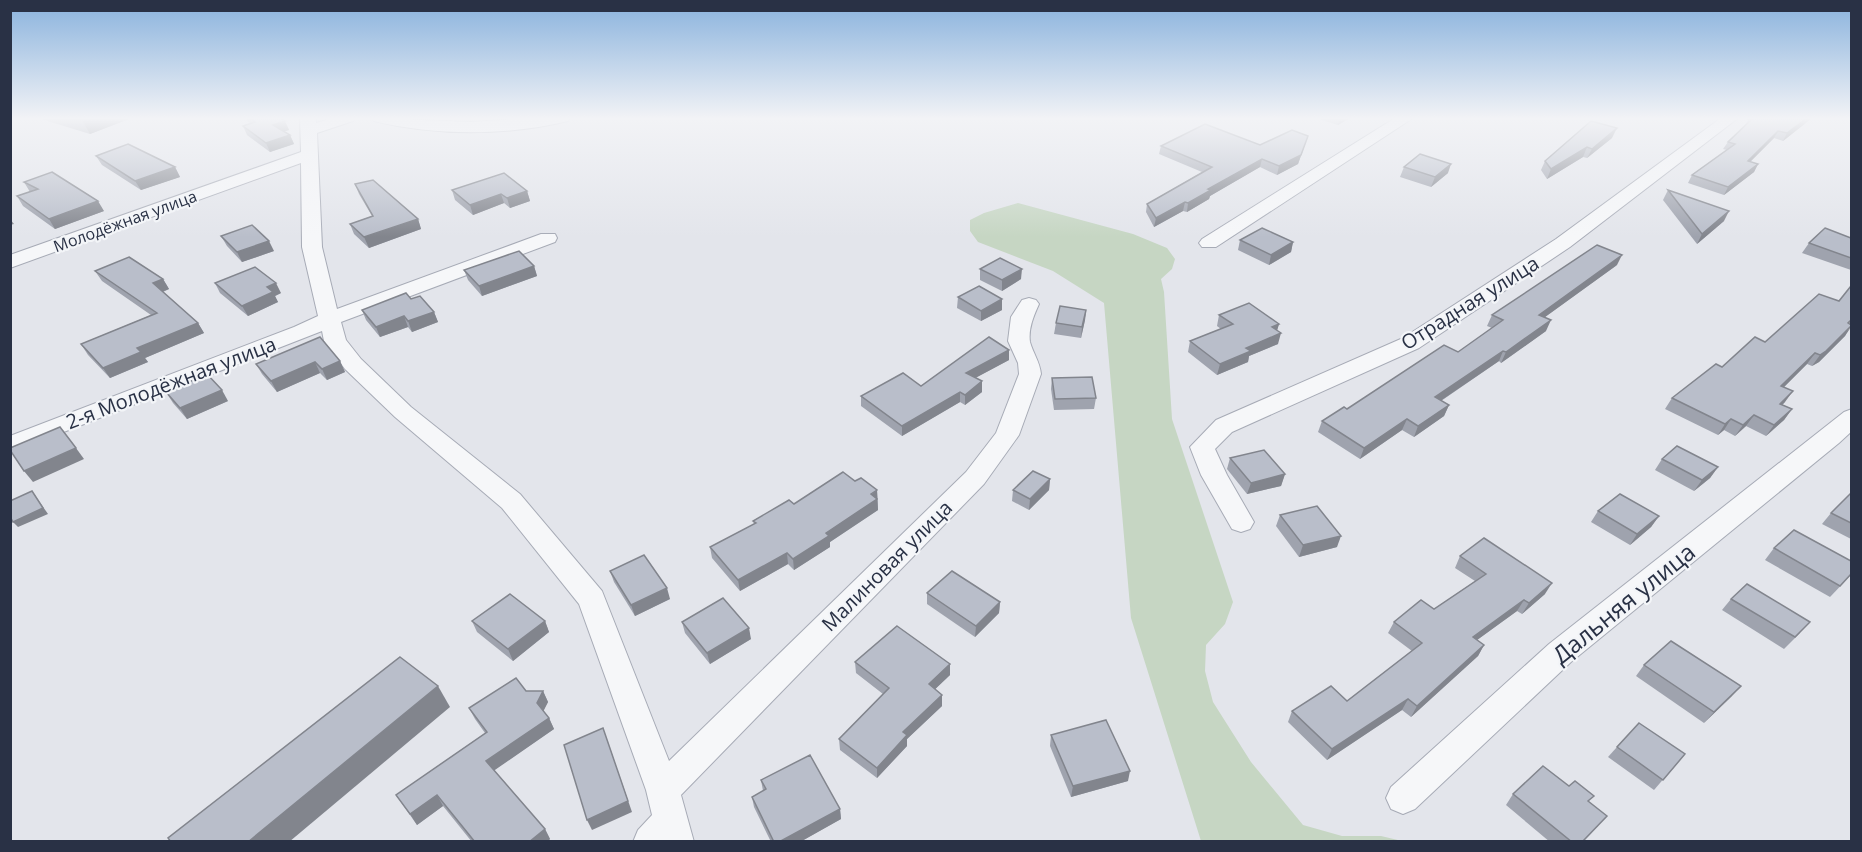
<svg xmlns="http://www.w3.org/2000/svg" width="1862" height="852" viewBox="0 0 1862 852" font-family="'Open Sans',sans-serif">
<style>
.green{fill:#c6d6c3}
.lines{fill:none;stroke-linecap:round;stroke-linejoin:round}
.minor-casing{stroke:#a7abb6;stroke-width:2}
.minor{fill:#f6f7f9;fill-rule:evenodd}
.wall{fill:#9fa3ae}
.shaded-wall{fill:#82858d}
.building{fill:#b9beca;stroke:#82858d;stroke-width:1.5}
.labels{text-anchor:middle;stroke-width:4.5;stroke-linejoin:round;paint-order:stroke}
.far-street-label{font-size:16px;fill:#293145;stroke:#f3f5f8}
.street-label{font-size:20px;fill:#293145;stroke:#f3f5f8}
.near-street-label{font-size:24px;fill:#293145;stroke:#f3f5f8}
</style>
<rect width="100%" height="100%" fill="#e3e5eb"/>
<!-- green -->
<path class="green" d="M1018 203 1133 234 1167 248 1175 259 1172 269 1161 279 1164 292 1172 419 1233 602 1225 624 1206 645 1205 671 1213 702 1251 762 1303 825 1342 836H1381L1402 841H1201L1131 618 1104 303 1053 271 978 242 970 231V220L984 213Z"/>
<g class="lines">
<!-- minor casing -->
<g class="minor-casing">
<g id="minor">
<path d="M300 118H316V123L333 118H355L353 121 317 133 322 247 337 309 541 234H555L557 238 555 242 341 322 346 340 361 359 411 407 520 494 602 591 669 761 966 472 996 433 1019 374 1018 363 1008 341 1011 317 1022 300 1029 298 1036 300 1039 304C1034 315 1028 329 1030 342 1033 353 1040 362 1041 374L1019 435 984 484 681 795 694 842H633L638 830 652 815 646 790 579 604 502 508 395 417 345 369 324 341 322 331 10 453V436L294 327 318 316 302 247 301 163 10 268V255L301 152Z"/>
<path d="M372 118 471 122 534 118H570L568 121C507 136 435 136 374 121Z"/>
<path d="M1395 118H1413L1216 247H1202L1199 243 1202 239Z"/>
<path d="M1721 118H1738L1570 247 1419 348 1232 432 1215 449 1227 475 1254 522 1250 529 1241 532 1232 529 1201 475 1190 447 1216 420 1403 338 1556 239Z"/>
<path d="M1852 409V431L1839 443 1571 662 1415 809 1403 814 1391 809 1386 798 1391 787 1549 644 1844 412Z"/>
</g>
</g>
<!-- minor -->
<use href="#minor" class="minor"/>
</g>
<!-- wall -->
<g class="wall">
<path d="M41 118H128L129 119 90 134 41 119Z"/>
<path d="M246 118H287L283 119 289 130 284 131 290 135 294 144 270 152 247 135 243 126 250 123 247 121Z"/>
<path d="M1315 118H1350L1338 125Z"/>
<path d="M1812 118 1783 141 1774 138 1750 162 1758 164 1754 172 1724 195 1688 183 1692 175 1727 150 1723 149 1728 142 1745 125 1749 119Z"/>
<path d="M1308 136 1298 164 1277 175 1260 167 1210 196 1209 199 1187 212 1183 211 1154 227 1146 212 1147 204 1202 172 1159 154 1161 146 1260 145Z"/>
<path d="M1612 138 1587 158 1583 157 1547 179 1541 170 1545 161Z"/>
<path d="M96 156 175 167 180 177 141 190 102 165Z"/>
<path d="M1404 167 1448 173 1431 187 1400 177Z"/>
<path d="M24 182 104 211 55 229 23 206 17 196 30 192Z"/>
<path d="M355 184 418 219 421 229 369 248 354 234 350 224 372 216 359 194Z"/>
<path d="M452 190 527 191 530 201 510 208 504 203 473 215 455 200Z"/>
<path d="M1668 190 1724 221 1697 244 1663 200Z"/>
<path d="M221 236 274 251 242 262 227 246Z"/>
<path d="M1851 238V270L1802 253 1809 243Z"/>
<path d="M1240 240 1293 242 1291 252 1269 265 1238 250Z"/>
<path d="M1617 265 1545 317 1546 331 1501 363 1499 361 1441 401 1449 405 1444 416 1414 437 1402 430 1360 459 1318 432 1322 421 1347 409 1458 352 1492 328 1487 326 1492 315Z"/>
<path d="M534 266 537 276 482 296 468 280 464 270Z"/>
<path d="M980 269 1021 279 1002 291 980 280Z"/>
<path d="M95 271 163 279 169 289 163 292 198 323 204 333 145 358 148 362 110 378 88 355 81 344 151 315 102 281Z"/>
<path d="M215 283 281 293 275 296 278 302 248 316 220 293Z"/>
<path d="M1851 286V323L1845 336 1819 362 1812 366 1807 364 1784 387 1785 402 1782 405 1792 409 1784 420 1766 436 1746 426 1735 436 1724 430 1718 435 1665 409 1672 398 1765 342 1839 301Z"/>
<path d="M958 297 1002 310 981 321 957 308Z"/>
<path d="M362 310 434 312 438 322 412 332 408 327 380 337 366 320Z"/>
<path d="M1086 310 1085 320 1081 338 1054 334 1056 323Z"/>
<path d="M1219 315 1279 324 1277 330 1278 344 1249 356 1248 362 1217 375 1188 352 1190 341 1221 329 1217 326Z"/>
<path d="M1009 350V360L975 378 982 381V392L965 405 960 402 902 436 861 406V396L921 386Z"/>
<path d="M340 361 345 372 327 380 320 373 277 392 262 374 256 364Z"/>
<path d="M1052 378 1096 398 1094 409 1054 410 1051 389Z"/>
<path d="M166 392 228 401 187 419 173 403Z"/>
<path d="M1230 458 1285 474 1281 486 1247 494 1227 469Z"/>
<path d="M1662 459 1718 467 1710 478 1694 491 1655 470Z"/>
<path d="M1050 479 1049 490 1029 510 1012 501 1013 490Z"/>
<path d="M855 481 877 490 878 510 830 542V547L794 570 788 564 740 591 712 558 710 547 754 524 753 521Z"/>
<path d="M1851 493V539L1822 524 1831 513Z"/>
<path d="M1598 511 1659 516 1651 527 1630 545 1591 522Z"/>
<path d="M1280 515 1337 547 1299 557 1276 526Z"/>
<path d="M1774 548 1851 575 1830 597 1765 560Z"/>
<path d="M1460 556 1545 594 1522 614 1517 611 1477 640 1484 645 1478 656 1411 717 1402 710 1327 760 1288 722 1292 711 1347 701 1412 651 1388 633 1394 622 1434 609 1475 581 1455 568Z"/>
<path d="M610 571 670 599 635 616 614 582Z"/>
<path d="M927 593 1000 602 999 613 975 637 927 604Z"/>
<path d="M1731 599 1800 633 1784 649 1722 610Z"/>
<path d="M472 621H545L549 632 513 661 477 632Z"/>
<path d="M682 622 751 639 710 664 685 633Z"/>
<path d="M855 662 950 664V675L935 689 942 695V706L907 739V746L877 778 840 750 839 739 883 694 856 673Z"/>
<path d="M1644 665 1741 686 1704 723 1636 676Z"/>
<path d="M526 691H543L548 702 543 711 549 718 554 729 494 770 545 829 550 839 547 842H472L443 806 417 825 396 795 485 733 475 719 469 708Z"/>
<path d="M1051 735 1128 781 1071 797 1050 746Z"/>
<path d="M1617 747 1685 754 1654 790 1608 757Z"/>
<path d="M761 780 840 809 841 819 800 842H771L754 807 752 797 763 791Z"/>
<path d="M1513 794 1589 802 1598 826 1583 842H1550L1506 805Z"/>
</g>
<!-- shaded-wall -->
<g class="shaded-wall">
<path d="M90 118H128L129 119 90 134 82 120Z"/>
<path d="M1340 118H1350L1338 125Z"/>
<path d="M1807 118H1812L1783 141 1787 133Z"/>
<path d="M285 121 289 130 277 134 273 125Z"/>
<path d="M1617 128 1612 138 1587 158 1592 149Z"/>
<path d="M1778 131 1774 138 1743 169 1748 161Z"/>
<path d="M290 135 294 144 270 152 266 143Z"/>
<path d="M1308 136 1298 164 1277 175 1279 166Z"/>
<path d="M1587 147 1583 157 1547 179 1551 169Z"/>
<path d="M1262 159 1260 167 1210 196 1209 199 1187 212 1188 203 1208 189Z"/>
<path d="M1451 164 1448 173 1431 187 1435 177Z"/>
<path d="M1758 164 1754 172 1724 195 1728 187Z"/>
<path d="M175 167 180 177 141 190 135 181Z"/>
<path d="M527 191 530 201 510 208 507 198Z"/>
<path d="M501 194 504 203 473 215 470 205Z"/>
<path d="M98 201 104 211 55 229 49 219Z"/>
<path d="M1185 202 1183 211 1154 227 1156 218Z"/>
<path d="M1729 211 1724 221 1697 244 1702 234Z"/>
<path d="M10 219 14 224 10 225Z"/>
<path d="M418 219 421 229 369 248 364 237Z"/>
<path d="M269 241 274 251 242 262 237 252Z"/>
<path d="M1293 242 1291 252 1269 265 1271 255Z"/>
<path d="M1622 255 1617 265 1534 325 1539 315Z"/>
<path d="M534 266 537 276 482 296 479 286Z"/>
<path d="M1022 269 1021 279 1002 291V280Z"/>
<path d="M163 279 169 289 159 293 153 283Z"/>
<path d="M276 283 281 293 275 296 278 302 248 316 242 306 267 287Z"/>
<path d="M1002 299V310L981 321V311Z"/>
<path d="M1086 310 1085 320 1081 338 1082 327Z"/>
<path d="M434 312 438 322 412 332 408 321Z"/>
<path d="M404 316 408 327 380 337 376 327Z"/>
<path d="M1551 320 1546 331 1501 363 1506 352Z"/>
<path d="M198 323 204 333 145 358 148 362 110 378 103 368 137 348Z"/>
<path d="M1279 324 1276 334 1272 327Z"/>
<path d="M1851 327 1845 336 1819 362 1812 366 1820 355Z"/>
<path d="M1281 333 1278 344 1249 356 1248 362 1217 375 1220 364 1246 348Z"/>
<path d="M1009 350V360L966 383V373Z"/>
<path d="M1503 351 1499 361 1430 408 1435 397Z"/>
<path d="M1815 353 1807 364 1774 397 1781 386Z"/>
<path d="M340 361 345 372 327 380 322 369Z"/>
<path d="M315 362 320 373 277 392 271 381Z"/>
<path d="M982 381V392L965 405V395Z"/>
<path d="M222 390 228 401 187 419 180 408Z"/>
<path d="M1793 391 1785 402 1772 415 1780 404Z"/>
<path d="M960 392V402L902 436V426Z"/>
<path d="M1449 405 1444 416 1414 437 1418 426Z"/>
<path d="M1792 409 1784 420 1766 436 1774 425Z"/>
<path d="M1754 415 1746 426 1735 436 1743 425Z"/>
<path d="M1407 419 1402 430 1360 459 1364 448Z"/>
<path d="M1731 419 1724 430 1718 435 1725 424Z"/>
<path d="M76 448 84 459 33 482 24 471Z"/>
<path d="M1718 467 1710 478 1694 491 1702 480Z"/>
<path d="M1285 474 1281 486 1247 494 1251 483Z"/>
<path d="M1050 479 1049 490 1029 510 1030 499Z"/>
<path d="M877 490 878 510 830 542V547L794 570 793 559 826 533Z"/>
<path d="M32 491 48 514 18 527 13 522Z"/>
<path d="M1659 516 1651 527 1630 545 1637 534Z"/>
<path d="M1341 536 1337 547 1299 557 1303 545Z"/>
<path d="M787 553 788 564 740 591 738 580Z"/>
<path d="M1552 583 1545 594 1522 614 1529 603Z"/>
<path d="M667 588 670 599 635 616 631 605Z"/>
<path d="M1524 600 1517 611 1466 648 1473 637Z"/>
<path d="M1000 602 999 613 975 637 976 626Z"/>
<path d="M545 621 549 632 513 661 508 649Z"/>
<path d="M749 628 751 639 710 664 707 653Z"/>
<path d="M1484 645 1478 656 1411 717 1417 706Z"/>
<path d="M950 664V675L929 695V684Z"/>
<path d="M438 686 450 707 289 842H248Z"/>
<path d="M1741 686 1731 697 1704 723 1714 712Z"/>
<path d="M543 691 548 702 542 714 537 703Z"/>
<path d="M942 695V706L907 739V746L877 778V768L903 732Z"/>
<path d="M1408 699 1402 710 1327 760 1332 749Z"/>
<path d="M549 718 554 729 492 772 486 761Z"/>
<path d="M603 728 632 812 592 830 587 820Z"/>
<path d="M1130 771 1128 781 1071 797 1073 786Z"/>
<path d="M437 795 443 806 417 825 410 814Z"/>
<path d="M840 809 841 819 800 842H779Z"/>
<path d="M545 829 550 839 547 842H529Z"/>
</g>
<!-- building -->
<g class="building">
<path d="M73 118H90L82 120Z"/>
<path d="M250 118H281L285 121 273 125 290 135 266 143 243 126 255 122Z"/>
<path d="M1750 118H1807L1787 133 1778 131 1748 161 1758 164 1728 187 1692 175 1735 144 1728 142 1752 119H1749Z"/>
<path d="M1591 121 1617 128 1592 149 1587 147 1551 169 1545 161Z"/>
<path d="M1205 124 1260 145 1292 130 1308 136 1301 155 1279 166 1262 159 1208 189 1211 190 1188 203 1185 202 1156 218 1147 204 1212 167 1161 146Z"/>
<path d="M128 144 175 167 135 181 96 156Z"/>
<path d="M1420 154 1451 164 1435 177 1404 167Z"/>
<path d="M52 172 98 201 49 219 17 196 38 189 24 182Z"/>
<path d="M504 173 527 191 507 198 501 194 470 205 452 190Z"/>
<path d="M373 180 418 219 364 237 350 224 373 216 355 184Z"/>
<path d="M1668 190 1729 211 1702 234Z"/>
<path d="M252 225 269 241 237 252 221 236Z"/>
<path d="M1262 228 1293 242 1271 255 1240 240Z"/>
<path d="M1825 228 1851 238V258L1809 243Z"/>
<path d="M1597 245 1622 255 1539 315 1551 320 1506 352 1503 351 1435 397 1449 405 1418 426 1407 419 1364 448 1322 421 1344 407 1347 409 1444 345 1458 352 1503 320 1492 315Z"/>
<path d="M519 251 534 266 479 286 464 270Z"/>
<path d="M129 257 163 279 153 283 198 323 137 348 141 352 103 368 81 344 157 313 95 271Z"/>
<path d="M1000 258 1022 269 1002 280 980 269Z"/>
<path d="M255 267 276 283 267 287 273 292 242 306 215 283Z"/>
<path d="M979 286 1002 299 981 311 958 297Z"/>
<path d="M1851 286V320L1848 323 1851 325V326L1826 351 1820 355 1815 353 1781 386 1793 391 1780 404 1792 409 1774 425 1754 415 1743 425 1731 419 1725 424 1672 398 1716 364 1722 367 1755 337 1765 342 1819 294 1839 301Z"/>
<path d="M406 293 411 299 420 296 434 312 408 321 404 316 376 327 362 310Z"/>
<path d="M1249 303 1279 324 1272 327 1281 333 1246 348 1251 351 1220 364 1190 341 1233 324 1219 315Z"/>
<path d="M1060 306 1086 310 1082 327 1056 323Z"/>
<path d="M320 337 340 361 322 369 315 362 271 381 256 364Z"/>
<path d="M989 337 1009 350 966 373 982 381 965 395 960 392 902 426 861 396 903 373 921 386Z"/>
<path d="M207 374 222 390 180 408 166 392Z"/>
<path d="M1092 377 1096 398 1055 399 1052 378Z"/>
<path d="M60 427 76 448 24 471 10 450V448Z"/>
<path d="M1677 446 1718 467 1702 480 1662 459Z"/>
<path d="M1264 450 1285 474 1251 483 1230 458Z"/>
<path d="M1033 471 1050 479 1030 499 1013 490Z"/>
<path d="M843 472 855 481 861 478 877 490 871 494 877 499 826 533 829 536 793 559 787 553 738 580 710 547 756 523 753 521 789 500 794 504Z"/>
<path d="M32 491 43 508 13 522 10 517V501Z"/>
<path d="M1851 493V523L1831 513Z"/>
<path d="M1620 494 1659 516 1637 534 1598 511Z"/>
<path d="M1317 506 1341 536 1303 545 1280 515Z"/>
<path d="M1794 530 1851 561V574L1840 586 1774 548Z"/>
<path d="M1484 538 1552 583 1529 603 1524 600 1473 637 1484 645 1417 706 1408 699 1332 749 1292 711 1331 686 1347 701 1422 643 1394 622 1421 600 1434 609 1486 574 1460 556Z"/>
<path d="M644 555 667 588 631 605 610 571Z"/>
<path d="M952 571 1000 602 976 626 927 593Z"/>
<path d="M1747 584 1810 622 1795 637 1731 599Z"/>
<path d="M510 594 545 621 508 649 472 621Z"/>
<path d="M723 598 749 628 707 653 682 622Z"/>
<path d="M897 626 950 664 929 684 942 695 903 732 907 735 877 768 839 739 889 688 855 662Z"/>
<path d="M1671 641 1741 686 1714 712 1644 665Z"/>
<path d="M400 657 438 686 248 842H171L168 838Z"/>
<path d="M516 678 526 691H543L537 703 549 718 486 761 545 829 529 842H475L437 795 410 814 396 795 487 732 469 708Z"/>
<path d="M1106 720 1130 771 1073 786 1051 735Z"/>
<path d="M1639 723 1685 754 1663 780 1617 747Z"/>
<path d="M603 728 628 801 587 820 564 745Z"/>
<path d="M810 755 840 809 779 842H774L752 797 766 789 761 780Z"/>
<path d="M1543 766 1569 786 1575 781 1594 796 1588 801 1607 816 1582 842H1572L1513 794Z"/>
</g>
<!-- sky -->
<linearGradient id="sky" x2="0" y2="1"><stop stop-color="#89b2dd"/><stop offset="0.5" stop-color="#f2f3f6"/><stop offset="1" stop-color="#f2f3f6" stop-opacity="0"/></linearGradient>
<rect width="1862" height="237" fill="url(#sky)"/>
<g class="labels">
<!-- far-street labels -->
<g class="far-street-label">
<text transform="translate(125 221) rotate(-20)" y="6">Молодёжная улица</text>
</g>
<!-- street labels -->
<g class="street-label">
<text transform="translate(1470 303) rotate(-32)" y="7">Отрадная улица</text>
<text transform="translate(171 383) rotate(-21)" y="7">2-я Молодёжная улица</text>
<text transform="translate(887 566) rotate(-45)" y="7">Малиновая улица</text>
</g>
<!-- near-street labels -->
<g class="near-street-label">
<text transform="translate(1624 604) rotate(-39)" y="8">Дальняя улица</text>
</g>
</g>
<!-- border -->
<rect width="1862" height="852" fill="none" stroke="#293145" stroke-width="24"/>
</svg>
